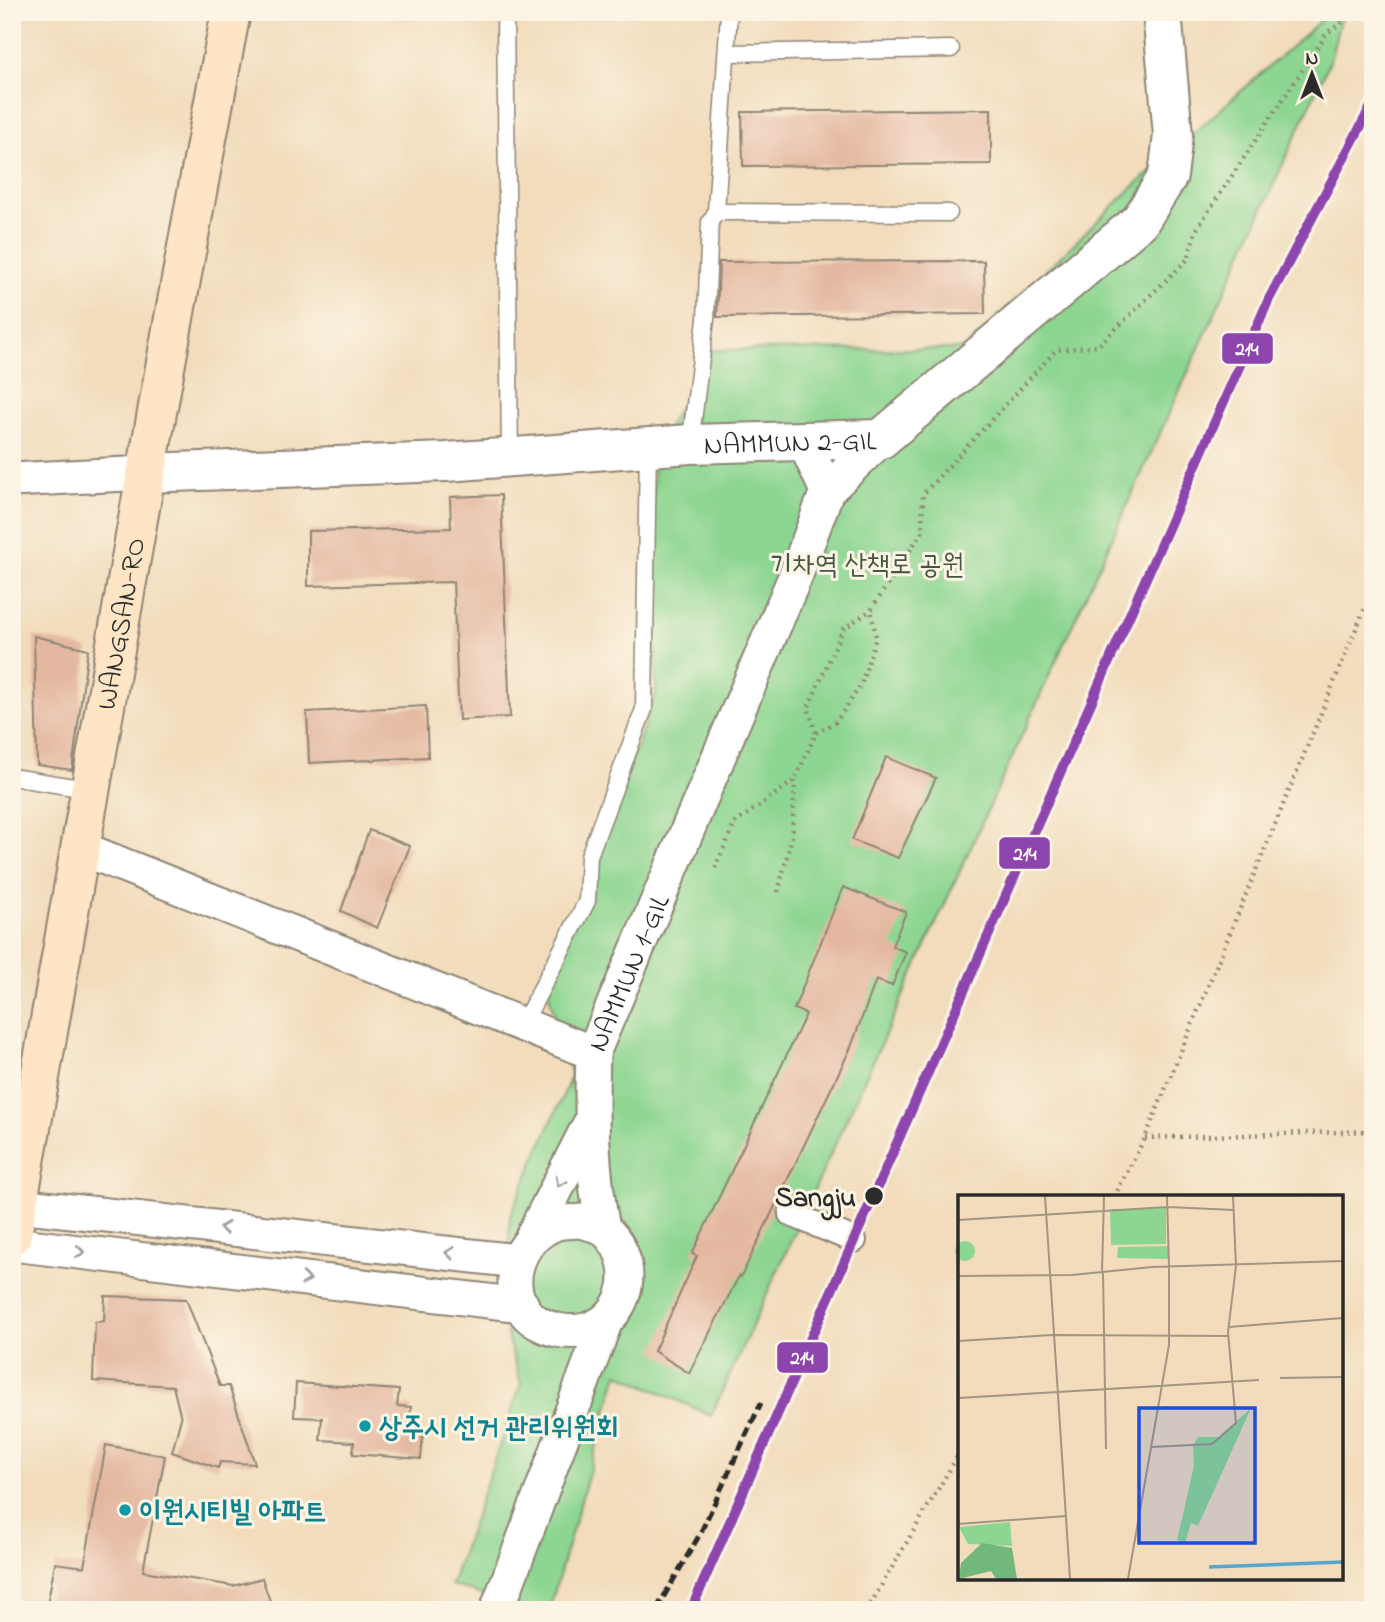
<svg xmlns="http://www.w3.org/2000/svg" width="1385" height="1622" viewBox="0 0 1385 1622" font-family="'Indie Flower','Poor Story',sans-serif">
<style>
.green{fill:#8dd691;stroke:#5c805e;stroke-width:2}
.building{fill:#e4b8a0}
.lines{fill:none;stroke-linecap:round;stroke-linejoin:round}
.service-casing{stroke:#8e8474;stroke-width:19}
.pedestrian-casing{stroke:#8e8474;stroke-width:28}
.minor-casing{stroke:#8e8474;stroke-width:37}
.tertiary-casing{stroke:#8e8474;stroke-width:42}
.secondary-casing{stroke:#8e8474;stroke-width:42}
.path{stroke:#8e8474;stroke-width:4.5;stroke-dasharray:2 5;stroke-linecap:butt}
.service{stroke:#fff;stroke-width:16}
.pedestrian{stroke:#fff;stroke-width:24}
.minor{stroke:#fff;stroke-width:33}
.tertiary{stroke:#fff;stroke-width:38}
.secondary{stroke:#fee5c5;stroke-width:38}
.rail{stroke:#2b2b2b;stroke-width:5;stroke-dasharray:10 5;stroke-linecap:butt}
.rail-1-casing{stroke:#fcf5e5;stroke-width:16}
.rail-1{stroke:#8e44ad;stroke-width:10}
.oneway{stroke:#a0a0a0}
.stop-dot{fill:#2b2b2b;stroke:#fcf5e5;stroke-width:2.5}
.culture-dot{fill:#0f9aa8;stroke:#fcf5e5;stroke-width:2.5}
.labels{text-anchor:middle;stroke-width:6;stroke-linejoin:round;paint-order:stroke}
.street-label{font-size:28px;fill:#2b2b2b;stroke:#fcf5e5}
.park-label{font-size:28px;fill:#445644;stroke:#fcf5e5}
.stop-label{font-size:28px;font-weight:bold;fill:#2b2b2b;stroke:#fcf5e5;text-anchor:end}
.culture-label{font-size:28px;font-weight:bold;fill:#0d838f;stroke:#fcf5e5;text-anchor:start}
.inset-river{fill:none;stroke:#55a7d0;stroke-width:3.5}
.inset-road{fill:none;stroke:#a29582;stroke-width:2}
.view{fill:#1d4ed8;fill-opacity:0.15;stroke:#1d4ed8;stroke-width:3.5}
.inset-edge{fill:none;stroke:#2b2b2b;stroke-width:3.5}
.line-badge{stroke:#fcf5e5;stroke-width:2.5}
.badge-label{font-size:19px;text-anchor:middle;font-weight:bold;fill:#fff}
</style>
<rect width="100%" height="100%" fill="#fcf5e5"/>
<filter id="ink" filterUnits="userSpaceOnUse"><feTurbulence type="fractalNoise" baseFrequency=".0143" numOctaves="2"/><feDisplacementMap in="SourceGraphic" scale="14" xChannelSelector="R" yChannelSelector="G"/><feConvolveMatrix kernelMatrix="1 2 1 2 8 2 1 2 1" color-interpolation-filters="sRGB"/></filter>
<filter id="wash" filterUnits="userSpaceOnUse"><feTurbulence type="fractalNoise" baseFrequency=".00686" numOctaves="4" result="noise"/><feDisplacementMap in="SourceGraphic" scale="28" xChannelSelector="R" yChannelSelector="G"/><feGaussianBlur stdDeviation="1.57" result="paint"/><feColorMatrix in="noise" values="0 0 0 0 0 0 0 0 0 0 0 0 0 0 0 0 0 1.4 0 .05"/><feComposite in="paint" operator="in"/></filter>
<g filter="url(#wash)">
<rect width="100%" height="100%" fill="#f2dcbc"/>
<!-- green -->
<path class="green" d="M1330 12H1342L1330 61 711 1416 618 1373 549 1610H531L451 1585 521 1384 507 1336 510 1216 572 1075 548 992 656 693 653 452 713 350 964 349 1131 189Z"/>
<g id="blocks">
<!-- building -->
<g class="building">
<path d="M991 109V164L743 166 742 112Z"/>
<path d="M984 261 985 314 717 317 719 262Z"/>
<path d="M501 495 510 717 459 720 453 582 308 586V531L451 528 450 497Z"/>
<path d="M34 636 88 649 72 770 37 765Z"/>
<path d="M426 706 428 757 309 763 307 712Z"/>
<path d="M886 757 936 778 898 858 852 840Z"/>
<path d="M369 830 410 846 377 928 341 911Z"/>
<path d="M843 887 906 912 892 946 906 952 892 986 876 980 851 1047 741 1277 739 1276 689 1373 654 1351 697 1256 692 1254 806 1014 794 1009Z"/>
<path d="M105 1296 186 1299 220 1386H229L255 1464 220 1462 218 1468 172 1452 181 1418 173 1386 93 1381 95 1322 104 1321Z"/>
<path d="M296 1383 399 1390 397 1406 411 1407 409 1433 423 1434 421 1459 353 1454 354 1442 320 1440 322 1418 294 1417Z"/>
<path d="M106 1445 165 1456 143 1571 233 1586 262 1578 273 1610H46L55 1563 84 1567Z"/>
</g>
</g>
</g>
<g filter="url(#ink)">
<use href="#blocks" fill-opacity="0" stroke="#8e8474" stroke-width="2"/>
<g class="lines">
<!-- service casing -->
<g class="service-casing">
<g id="service">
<path d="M505 12 510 457"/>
<path d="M728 53 951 49"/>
<path d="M716 212 949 213"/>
<path d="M690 444 706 319 710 222 716 212 729 12"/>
<path d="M12 777 92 790"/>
<path d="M522 1026 587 901 589 856 644 709 648 447"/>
</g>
</g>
<!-- pedestrian casing -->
<g class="pedestrian-casing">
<path id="pedestrian" d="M791 1214 854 1240"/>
</g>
<!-- minor casing -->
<g class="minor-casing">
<g id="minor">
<path d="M804 442 827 491"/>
<path d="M12 480 145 473"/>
<path id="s1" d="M83 849 593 1053 797 572 827 491 881 439"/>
<path d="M593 1053C591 1113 591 1169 603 1228"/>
<path d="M18 1205 518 1261"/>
<path d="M580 1221C588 1223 599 1225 605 1230 649 1271 619 1343 557 1330 546 1328 532 1321 525 1312 503 1281 519 1239 554 1224 561 1221 572 1222 580 1221Z"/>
<path d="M531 1239 589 1125"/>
<path d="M12 1244 522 1305"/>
<path d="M497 1610 605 1323"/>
</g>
</g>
<!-- tertiary casing -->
<g class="tertiary-casing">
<g id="tertiary">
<path id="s2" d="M145 473 446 462 690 444 881 439 1140 221 1168 176 1173 135 1162 12"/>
</g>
</g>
<!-- secondary casing -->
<g class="secondary-casing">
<g id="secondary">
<path id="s3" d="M12 1235C85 827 153 419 231 12"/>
</g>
</g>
<!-- path -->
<g class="path">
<path d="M816 733 836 722 861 685 876 637 871 610"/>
<path d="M715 868 735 823 795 780 816 733 808 708 843 629 871 610 922 532 923 494 1056 350 1098 346 1188 259 1196 230 1327 33 1357 12"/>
<path d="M778 892 792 837 795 781"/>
<path d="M1145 1138 1373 1131"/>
<path d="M1114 1197 1145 1138 1373 588"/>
<path d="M867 1610 960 1452"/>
</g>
<!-- service -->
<use href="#service" class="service"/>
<!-- pedestrian -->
<use href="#pedestrian" class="pedestrian"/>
<!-- minor -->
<use href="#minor" class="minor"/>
<!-- tertiary -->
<use href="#tertiary" class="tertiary"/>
<!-- secondary -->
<use href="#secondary" class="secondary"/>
<!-- rail -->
<path class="rail" d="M656 1610 700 1534 761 1403"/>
<!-- rail-1 casing -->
<g class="rail-1-casing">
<path id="rail-1" d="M691 1610 1269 299 1373 103"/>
</g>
<!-- rail-1 -->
<use href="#rail-1" class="rail-1"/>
</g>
<!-- one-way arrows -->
<defs><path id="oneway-chevron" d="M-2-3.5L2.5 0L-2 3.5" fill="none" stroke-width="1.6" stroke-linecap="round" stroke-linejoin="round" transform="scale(1.75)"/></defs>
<g class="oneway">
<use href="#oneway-chevron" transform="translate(560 1182) rotate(117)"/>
<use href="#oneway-chevron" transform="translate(224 1228) rotate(-174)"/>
<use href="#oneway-chevron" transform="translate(80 1252) rotate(7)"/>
<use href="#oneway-chevron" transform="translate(450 1253) rotate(-174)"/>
<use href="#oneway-chevron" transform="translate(306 1279) rotate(7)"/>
</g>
</g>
<!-- markers -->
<circle class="stop-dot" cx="874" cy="1196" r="10"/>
<g class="culture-dot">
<circle cx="365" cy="1426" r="7"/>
<circle cx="125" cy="1510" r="7"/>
</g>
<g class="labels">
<!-- street labels -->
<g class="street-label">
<text dy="10" stroke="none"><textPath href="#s2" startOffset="646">NAMMUN 2-GIL</textPath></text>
<text dy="10" stroke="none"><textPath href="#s3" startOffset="621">WANGSAN-RO</textPath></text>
<text dy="10" stroke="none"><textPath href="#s1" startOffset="637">NAMMUN 1-GIL</textPath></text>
</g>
<!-- park labels -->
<g class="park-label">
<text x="867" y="573">기차역 산책로 공원</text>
</g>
<!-- stop labels -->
<g class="stop-label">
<text x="856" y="1206">Sangju</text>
</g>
<!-- culture labels -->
<g class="culture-label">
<text x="379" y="1436">상주시 선거 관리위원회</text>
<text x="139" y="1520">이원시티빌 아파트</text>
</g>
</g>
<!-- overview -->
<g transform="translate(958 1195)">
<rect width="385" height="385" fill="#f2dcbc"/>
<path d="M208 13V49L153 50 152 14ZM-3 56a10 10 0 1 1 20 0a10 10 0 1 1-20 0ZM210 51V64L159 63 160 52ZM293 213 240 331 233 328 227 348 219 345 236 271 235 251 240 242H261ZM52 327 54 351 10 349 1 332Z" fill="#8dd691"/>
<path d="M24 348 54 353 59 384H38L33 376 1 384 3 368Z" fill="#72b77b"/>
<path class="inset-river" d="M251 372 385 367"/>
<path class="inset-road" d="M87 1 112 384M209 1 211 71M210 12 276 15M0 25 209 12M144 77 146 1M145 78 148 254M0 81 114 80 194 72 385 66M271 132 385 123M0 146 94 140 270 141M322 183 385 182M0 203 301 185M194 252 254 249 278 228 270 137 278 71 275 1M0 329 108 321M170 384 211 150V72"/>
<path class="view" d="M181 213H297V348H181Z"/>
<rect width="385" height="385" class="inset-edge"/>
</g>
<g class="line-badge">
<rect x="1221" y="332" width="53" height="33" rx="7" fill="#8e44ad"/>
<rect x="998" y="836" width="53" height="34" rx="7" fill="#8e44ad"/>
<rect x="776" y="1341" width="53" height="33" rx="7" fill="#8e44ad"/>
</g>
<g class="badge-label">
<text x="1247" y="355">214</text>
<text x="1025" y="860">214</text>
<text x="802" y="1364">214</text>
</g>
<!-- margin -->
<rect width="1385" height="1622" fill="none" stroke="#fcf5e5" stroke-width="42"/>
<!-- north arrow -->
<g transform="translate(1312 74)" stroke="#fcf5e5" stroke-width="5" paint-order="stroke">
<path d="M0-5L12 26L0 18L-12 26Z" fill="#2b2b2b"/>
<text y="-10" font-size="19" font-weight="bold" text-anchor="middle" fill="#2b2b2b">N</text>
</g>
</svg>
